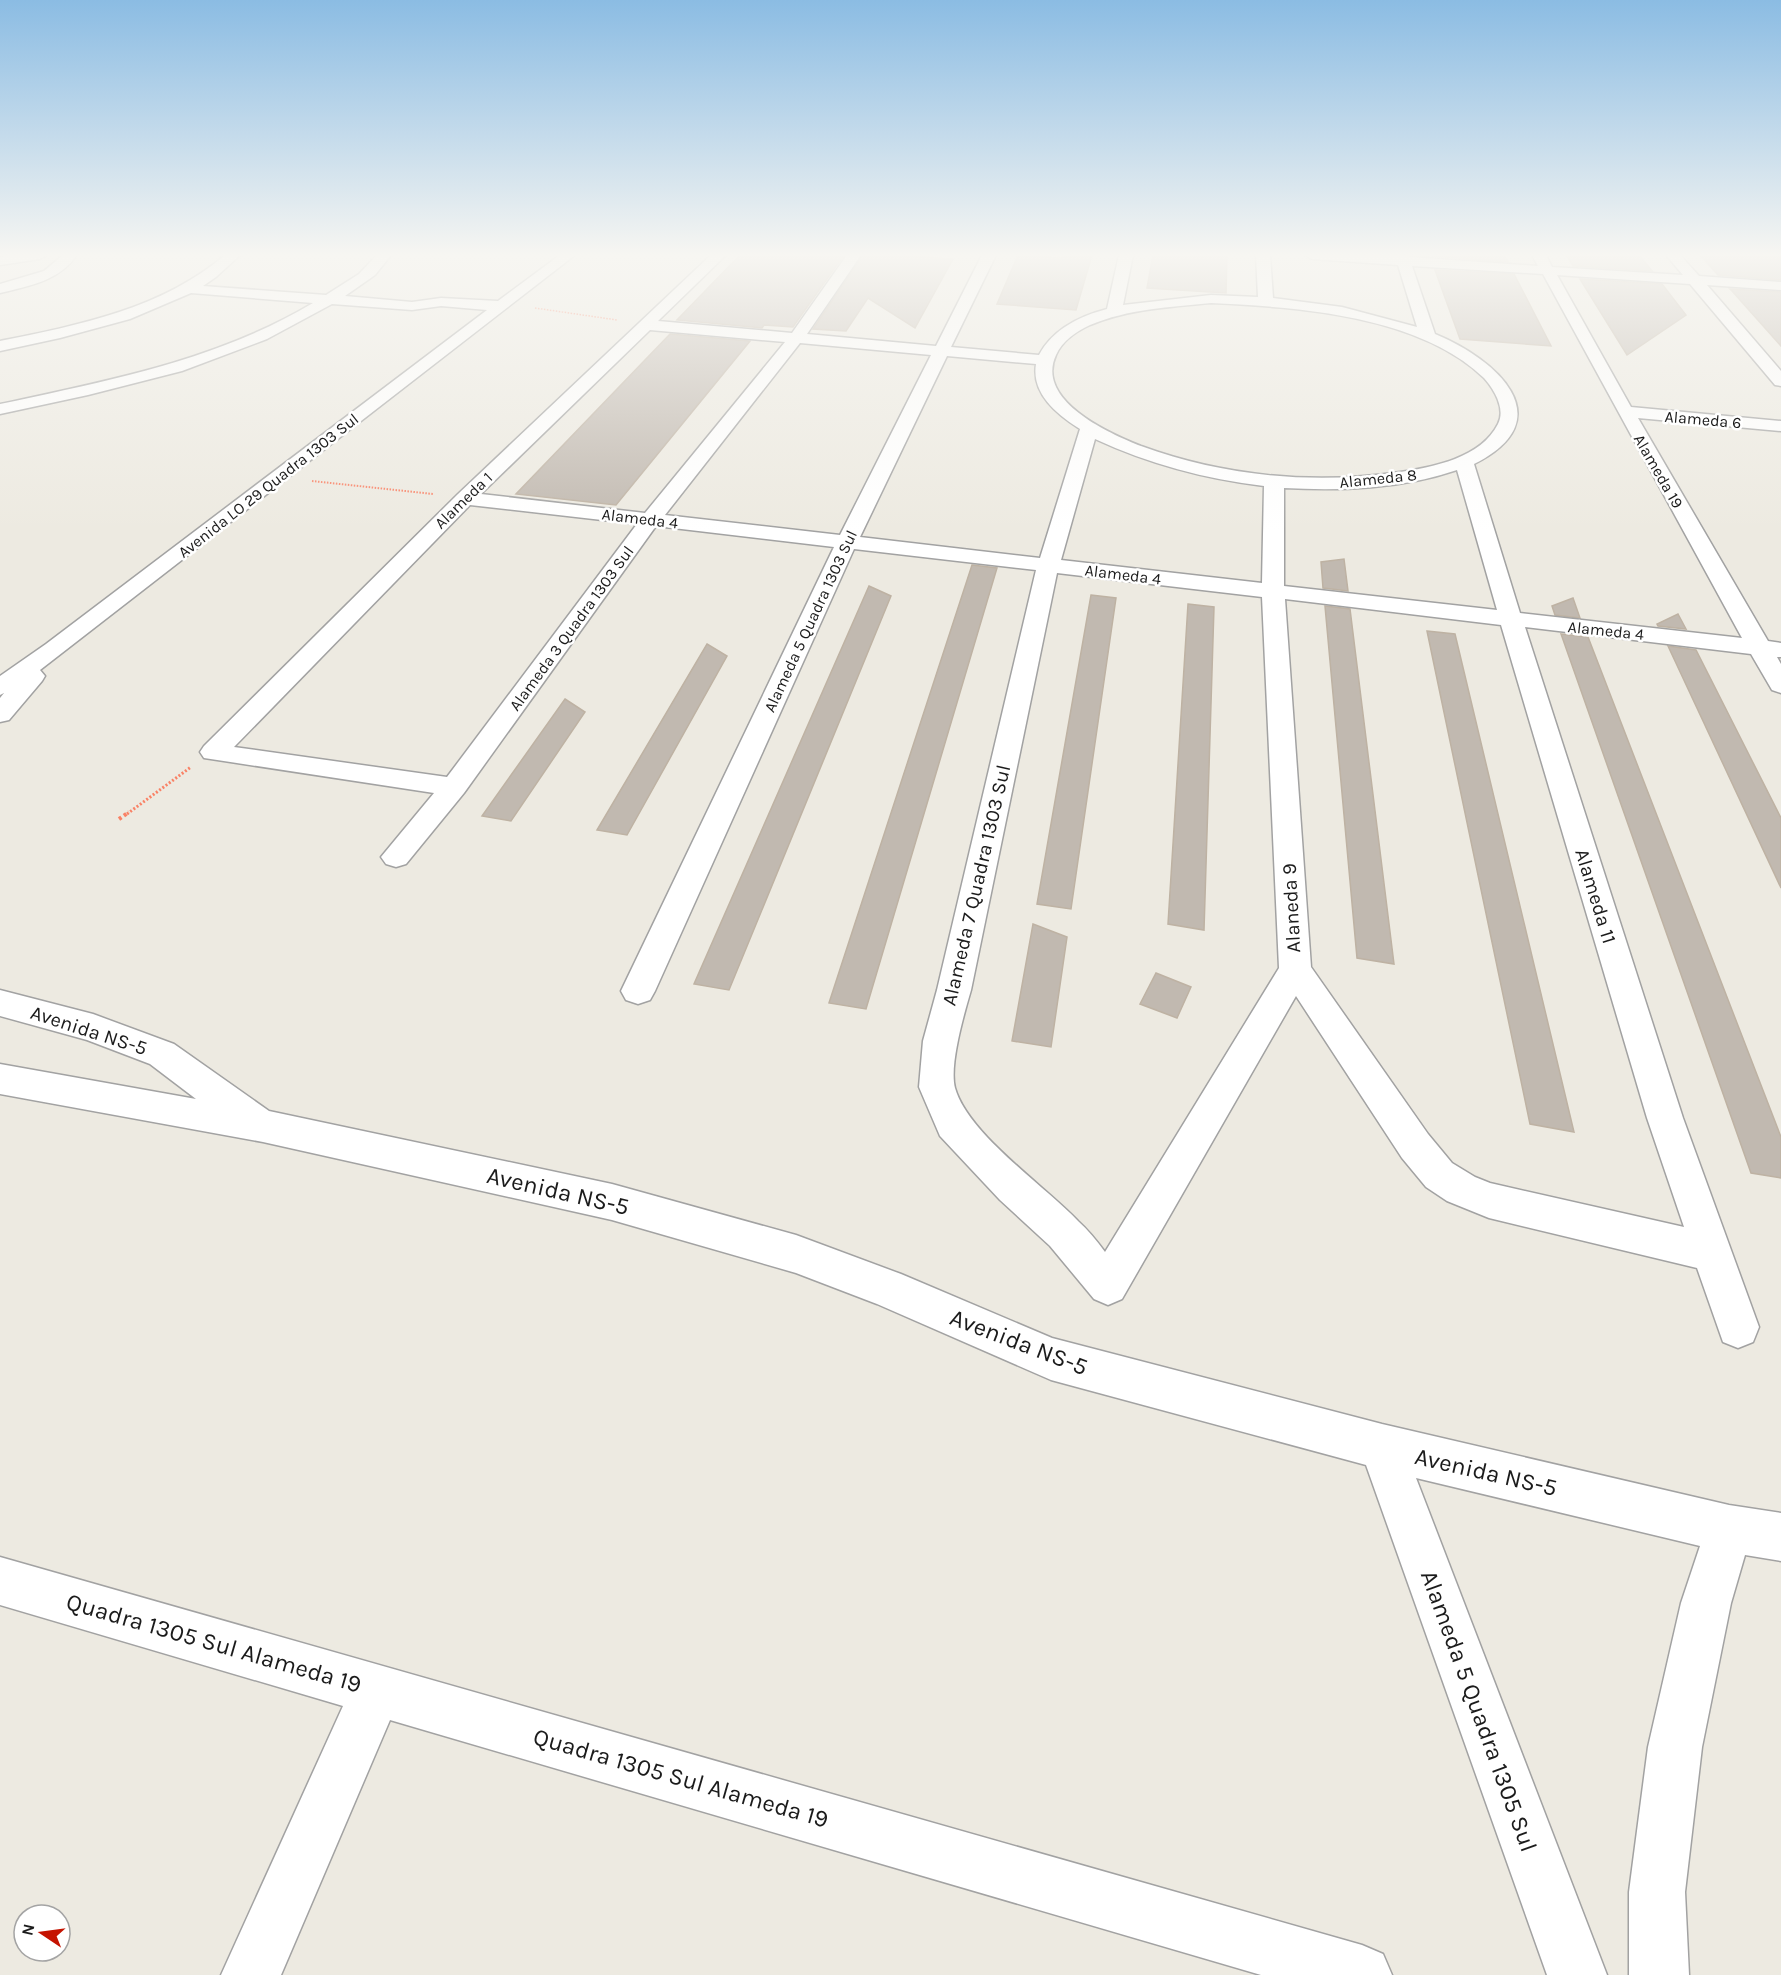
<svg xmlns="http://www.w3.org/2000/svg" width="1781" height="1975" viewBox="0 0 1781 1975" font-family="Karla,sans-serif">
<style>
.building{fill:#c1b9b0;stroke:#beb2a3;stroke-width:1.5}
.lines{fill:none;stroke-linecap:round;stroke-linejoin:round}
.minor-casing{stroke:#a2a2a2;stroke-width:3}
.path-far3{stroke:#f98266;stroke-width:1.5;stroke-dasharray:1.5 1.5;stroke-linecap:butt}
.path-far2{stroke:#f98266;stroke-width:2;stroke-dasharray:1.5 1.5;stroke-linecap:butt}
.path-far1{stroke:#f98266;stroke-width:3;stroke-dasharray:2 2;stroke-linecap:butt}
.path{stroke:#f98266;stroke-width:4;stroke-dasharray:3 3;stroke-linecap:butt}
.minor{fill:#fff;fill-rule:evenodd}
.labels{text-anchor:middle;stroke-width:5;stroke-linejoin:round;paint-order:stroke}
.far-street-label{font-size:16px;fill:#1b1b1b;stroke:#fff}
.street-label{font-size:20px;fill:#1b1b1b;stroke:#fff}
.near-street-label{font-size:24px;fill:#1b1b1b;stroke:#fff}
</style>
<rect width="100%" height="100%" fill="#edeae1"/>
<!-- building -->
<g class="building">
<path d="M740 255H844L793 327 764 325 762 328 677 320Z"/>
<path d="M863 255H885L953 259 915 328 868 298 846 331 813 329Z"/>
<path d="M1018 255 1058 258 1092 255 1076 310 997 304Z"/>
<path d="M1153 255H1227L1226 293 1147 288Z"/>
<path d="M1432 255H1504L1508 262 1433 256Z"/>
<path d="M1566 255 1640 256 1652 271 1573 266Z"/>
<path d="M1700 255H1781V280L1718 275Z"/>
<path d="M1435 270 1514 274 1551 346 1460 339Z"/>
<path d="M1580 279 1662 284 1686 315 1627 355Z"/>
<path d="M1730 289 1781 292V346L1732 291Z"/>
<path d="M670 334 750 341 616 505 516 494Z"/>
<path d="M1344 559 1348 591 1323 588 1321 562Z"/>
<path d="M972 565 997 568 866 1009 829 1003Z"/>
<path d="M869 586 891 596 729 990 694 984Z"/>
<path d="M1091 595 1116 598 1071 909 1037 904Z"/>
<path d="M1573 598 1580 618 1555 615 1552 606Z"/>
<path d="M1188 604 1214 607 1204 930 1168 924Z"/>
<path d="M1325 606 1350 609 1394 964 1357 958Z"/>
<path d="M1678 614 1686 629 1658 626 1657 624Z"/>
<path d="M1427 631 1455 634 1574 1132 1530 1124Z"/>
<path d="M1561 634 1588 637 1781 1137V1178L1751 1173Z"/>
<path d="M707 644 727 656 627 835 597 830Z"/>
<path d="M1668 646 1696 650 1781 818V888Z"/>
<path d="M565 699 585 712 511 821 482 816Z"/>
<path d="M1033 924 1067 937 1051 1047 1012 1041Z"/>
<path d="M1156 973 1191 987 1177 1018 1140 1004Z"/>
</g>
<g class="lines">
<!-- minor casing -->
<g class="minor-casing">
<g id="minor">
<path d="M14 255H47L40 259 0 265V257Z"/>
<path d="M63 255H77C59 281 29 286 0 293V284L44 271Z"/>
<path d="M225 255H240L216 277 203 286 326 295 359 274 377 255H391L375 275 345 296 412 302 441 298 498 301 560 255H575L40 670 45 676 42 681 9 720 0 722V698L4 693 0 695V676L46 644 487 310 441 306 412 310 332 304 267 339 182 371 88 395 0 414V404C107 381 218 360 313 303L191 293 130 319 60 338 0 351V341C79 325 162 309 225 255Z"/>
<path d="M711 255H726L658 321 792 333 847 255H861L807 334 936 346 982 255H996L951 347 1039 355C1053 329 1080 316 1107 309L1119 255H1133L1123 305 1211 295 1258 297 1256 255H1270L1273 298 1342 307 1417 327 1398 265 1312 259 1305 255H1409L1410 257 1538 266 1532 255H1546L1552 267 1683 275 1666 255H1680L1699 276 1781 282V290L1707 285 1781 371V386L1775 385 1690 284 1557 275 1631 407 1781 421V431L1638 418 1768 641 1781 643V657H1777L1781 664V693L1772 690 1751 654 1525 627 1683 1118 1759 1327 1753 1342 1738 1348 1723 1342 1697 1268 1489 1218 1447 1201 1426 1187 1402 1158 1296 996 1122 1299 1108 1305 1094 1299 1050 1246 1000 1200 940 1136 919 1087 923 1041 937 990 1036 570 854 549 655 991 650 1000 638 1004 626 1000 621 991 834 547 656 526 464 793 406 864 396 867 386 864 381 857 434 793 204 758 200 752 204 746 458 494ZM1412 266 1543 274 1742 638 1520 613 1474 464C1564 419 1496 359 1435 334ZM1211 303C1296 307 1419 315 1484 378 1494 389 1506 409 1498 424 1481 458 1433 467 1400 472 1313 485 1223 476 1141 446 1108 433 1035 400 1056 355 1062 341 1077 331 1090 325 1128 309 1170 307 1211 303ZM650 330 785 342 645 513 481 494ZM800 343 931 355 840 535 665 515ZM947 356 1036 364C1031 394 1058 415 1080 429L1040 558 860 537ZM1095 439C1149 464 1205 479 1264 486L1262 583 1061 560ZM1457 470 1497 610 1284 586V488C1342 491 1401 489 1457 470ZM470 505 637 524 447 777 234 747ZM1057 573 1262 597 1279 968 1105 1252C1097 1241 1088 1230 1078 1221 1045 1186 968 1134 955 1088 949 1065 964 1014 971 990ZM1285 599 1501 625 1647 1118 1684 1227 1490 1183 1475 1177 1452 1163 1428 1134 1311 967Z"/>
<path d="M0 990 93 1014 174 1044 269 1111 612 1184 796 1235 901 1274 1052 1338 1382 1424 1729 1505 1781 1513V1561L1745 1555 1731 1603 1702 1747 1685 1892 1689 1975H1629V1892L1648 1747 1681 1603 1700 1546 1416 1478 1607 1975H1547L1366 1465 1051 1380 877 1304 796 1273 612 1220 263 1142 0 1094V1064L196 1099 150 1064 87 1040 0 1016Z"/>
<path d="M0 1557 1362 1945 1383 1954 1392 1975H1261L390 1720 281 1975H221L343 1706 0 1605Z"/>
</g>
</g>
<!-- path-far3 -->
<path class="path-far3" d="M535 308 617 320"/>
<!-- path-far2 -->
<path class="path-far2" d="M312 481 433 494"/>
<!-- path-far1 -->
<path class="path-far1" d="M127 814 191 767"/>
<!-- path -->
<path class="path" d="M119 819 129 812"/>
<!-- minor -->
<use href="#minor" class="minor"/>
</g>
<!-- sky -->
<linearGradient id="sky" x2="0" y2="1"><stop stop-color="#8bbce3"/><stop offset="0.48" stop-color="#f7f6f2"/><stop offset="1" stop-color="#f7f6f2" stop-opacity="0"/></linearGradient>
<rect width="1781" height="531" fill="url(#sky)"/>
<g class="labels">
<!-- far-street labels -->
<g class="far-street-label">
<text transform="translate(1703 419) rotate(5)" y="6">Alameda 6</text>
<text transform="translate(1659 471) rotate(60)" y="6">Alameda 19</text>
<text transform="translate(1378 478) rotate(-6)" y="6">Alameda 8</text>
<text transform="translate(268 485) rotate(-38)" y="6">Avenida LO 29 Quadra 1303 Sul</text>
<text transform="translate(463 500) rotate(-44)" y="6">Alameda 1</text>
<text transform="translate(640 518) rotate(7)" y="6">Alameda 4</text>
<text transform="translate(1123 574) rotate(7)" y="6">Alameda 4</text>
<text transform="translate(810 621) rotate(-65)" y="6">Alameda 5 Quadra 1303 Sul</text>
<text transform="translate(571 628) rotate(-54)" y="6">Alameda 3 Quadra 1303 Sul</text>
<text transform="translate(1606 630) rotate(6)" y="6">Alameda 4</text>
</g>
<!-- street labels -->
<g class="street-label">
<text transform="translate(976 885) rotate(-77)" y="7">Alameda 7 Quadra 1303 Sul</text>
<text transform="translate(1596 896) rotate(73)" y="7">Alameda 11</text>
<text transform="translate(1291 908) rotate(-93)" y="7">Alaneda 9</text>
<text transform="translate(89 1030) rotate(18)" y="7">Avenida NS-5</text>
</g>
<!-- near-street labels -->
<g class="near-street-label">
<text transform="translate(558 1191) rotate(13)" y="8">Avenida NS-5</text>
<text transform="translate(1019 1342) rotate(21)" y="8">Avenida NS-5</text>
<text transform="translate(1486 1472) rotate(13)" y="8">Avenida NS-5</text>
<text transform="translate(214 1643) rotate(16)" y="8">Quadra 1305 Sul Alameda 19</text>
<text transform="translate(1479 1711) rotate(70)" y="8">Alameda 5 Quadra 1305 Sul</text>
<text transform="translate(681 1778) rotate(16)" y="8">Quadra 1305 Sul Alameda 19</text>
</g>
</g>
<!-- north arrow -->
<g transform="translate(42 1933) rotate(283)"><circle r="28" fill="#ffffff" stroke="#a4a4a4" stroke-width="1.5"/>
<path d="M0-4.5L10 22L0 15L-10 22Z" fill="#c51301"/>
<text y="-9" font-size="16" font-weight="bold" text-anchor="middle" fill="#1b1b1b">N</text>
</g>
</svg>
